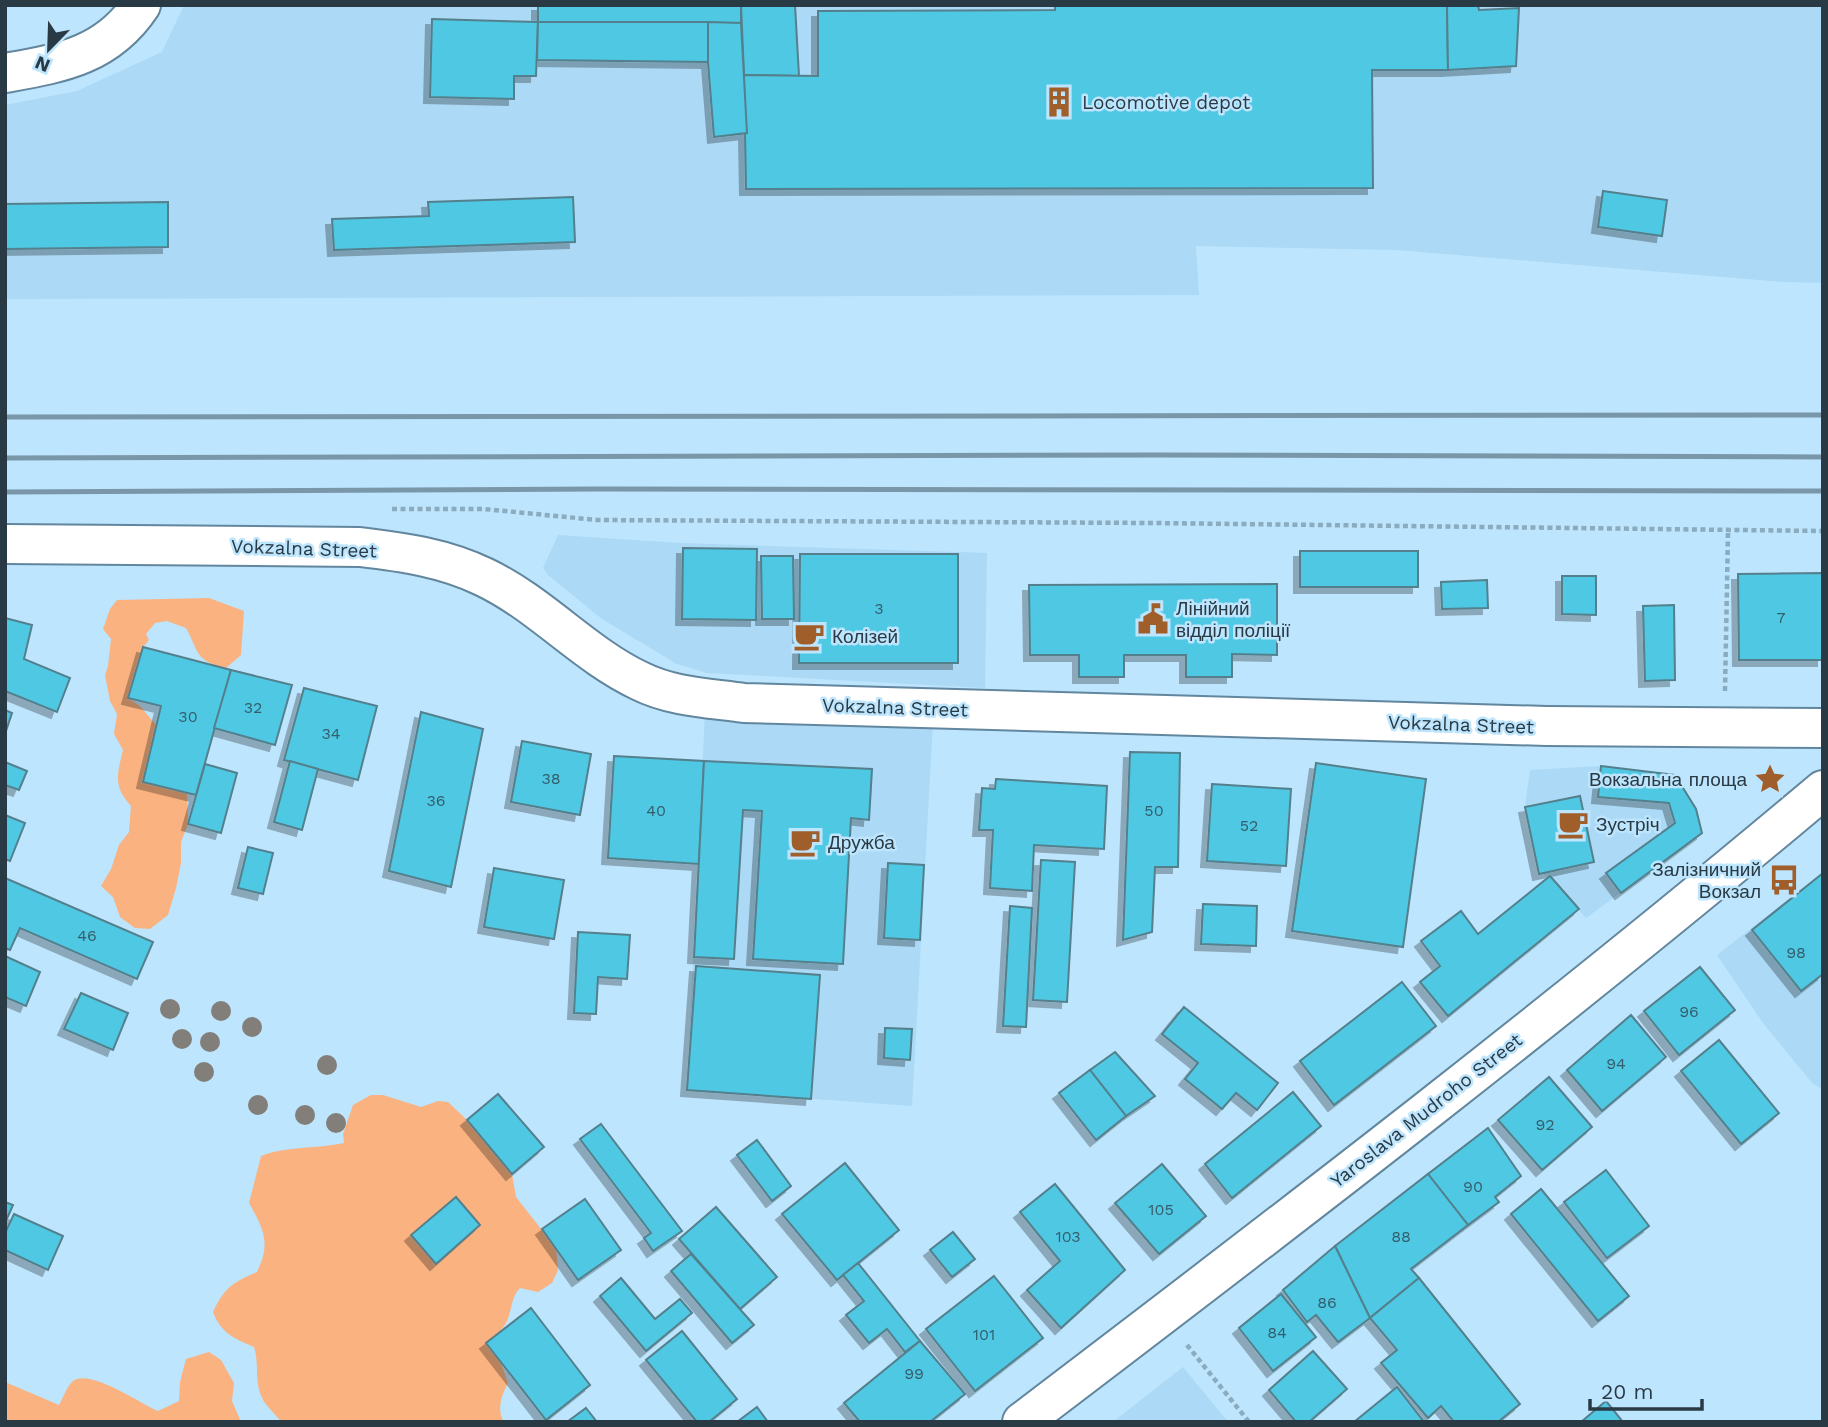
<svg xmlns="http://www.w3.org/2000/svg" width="1828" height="1427" viewBox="0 0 1828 1427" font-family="'Work Sans',sans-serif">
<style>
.built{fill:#abd9f6}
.green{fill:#fab280}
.building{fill:#50c8e4;stroke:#53808c;stroke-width:2;filter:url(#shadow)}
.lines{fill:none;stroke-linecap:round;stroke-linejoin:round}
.minor-casing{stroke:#62869d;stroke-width:42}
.path{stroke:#8babbe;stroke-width:4.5;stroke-dasharray:5 3.5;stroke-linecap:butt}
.minor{stroke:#fff;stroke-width:38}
.rail{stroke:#7a97a9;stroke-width:5}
.tree{fill:#827f7a}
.labels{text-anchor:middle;stroke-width:5;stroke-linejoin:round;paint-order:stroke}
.number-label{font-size:16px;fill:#345e6c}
.poi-label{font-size:19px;fill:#2a3a44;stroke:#bde5fd;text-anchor:start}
.street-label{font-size:19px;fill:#2a3a44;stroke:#bde5fd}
</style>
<defs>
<filter id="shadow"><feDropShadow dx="-6" dy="6" stdDeviation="0" flood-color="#0004"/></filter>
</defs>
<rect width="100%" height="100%" fill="#bde5fd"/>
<!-- built -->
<g class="built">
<path d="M184 5H1823V283L1784 282 1396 250 1196 246 1199 295 5 299V105L77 91 162 52Z"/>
<path d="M558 535 680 543 987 553 985 688 707 673 677 664 602 619 548 575 543 568Z"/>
<path d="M705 712 933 721 912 1106 687 1090Z"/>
<path d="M1601 766 1675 775 1696 809 1702 833 1586 918 1550 876 1539 874 1525 807 1530 770Z"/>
<path d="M1823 872V1090L1812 1083 1763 1023 1717 955Z"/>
<path d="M1183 1367 1228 1422H1113Z"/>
</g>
<!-- green -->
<g class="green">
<path d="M209 598 244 611 241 655 226 668C194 661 199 651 186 628L167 621 155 623 146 634 149 640 143 647 128 698 140 706 156 725 143 782 187 792 188 824 181 842V863L176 888 168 915 150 929 135 928 120 917 113 897 101 886 111 869 119 845 129 832 131 806C113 786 117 775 123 750L114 734 117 714 110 701 105 675 108 666 111 639 103 629 110 609 117 600Z"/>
<path d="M371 1095H383L421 1107 438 1101 448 1102 467 1120 512 1174 516 1197 556 1248 558 1270 552 1283 538 1292 520 1288C511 1297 512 1310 507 1321 502 1331 495 1336 486 1343L500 1360 508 1383C502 1394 496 1410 504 1422H281C275 1413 263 1404 260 1393 255 1378 259 1362 254 1347 233 1338 221 1333 213 1312 224 1288 233 1282 257 1272 271 1243 264 1230 249 1203L261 1156C287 1146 316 1149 344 1143L343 1134 353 1105Z"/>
<path d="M209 1352 221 1360 234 1383 232 1401 241 1422H5V1382L59 1405C63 1398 67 1386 73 1381 90 1368 141 1404 158 1411L179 1401 180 1382 186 1359Z"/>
</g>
<!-- building -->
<g class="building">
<path d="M538 5H741V23L538 22Z"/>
<path d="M741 5H795L799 76 744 75Z"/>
<path d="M1055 5H1447L1448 70H1372L1373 188 746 189 744 75 818 76V11L1055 10Z"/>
<path d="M1447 5H1478L1479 10 1519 8 1516 66 1448 70Z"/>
<path d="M432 19 538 22 536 76H514V99L430 97Z"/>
<path d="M538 22H708V62L537 60Z"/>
<path d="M708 22 741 23 747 133 714 137 708 62Z"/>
<path d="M1603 191 1667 200 1662 236 1598 227Z"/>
<path d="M573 197 575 242 334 250 332 219 429 216 428 202Z"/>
<path d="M168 202V247L5 249V204Z"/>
<path d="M683 548 757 549 756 620 682 619Z"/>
<rect x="1300" y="551" width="118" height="36"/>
<path d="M800 554H958V663H799Z"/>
<path d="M761 556H793L794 619H762Z"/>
<path d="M1823 573V660H1739L1738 574Z"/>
<path d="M1562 576H1596V615L1562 614Z"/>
<path d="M1487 580 1488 608 1442 609 1441 582Z"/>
<path d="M1277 584V655L1232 654V677H1186V655H1124V677H1079V655H1030L1029 585Z"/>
<path d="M1674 605 1675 680 1645 681 1643 606Z"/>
<path d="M5 618 32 625 24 659 70 678 57 712 5 691Z"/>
<path d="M143 647 231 670 196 795 143 782 161 706 128 698Z"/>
<path d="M231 670 292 685 275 745 214 728Z"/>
<path d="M304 688 377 706 358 780 284 760Z"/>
<path d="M5 710 12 713 5 734Z"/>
<path d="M421 712 483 729 451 887 389 871Z"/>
<path d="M522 741 591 754 580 815 511 802Z"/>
<path d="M1130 752 1180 753 1178 867H1155L1152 932 1123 940Z"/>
<path d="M614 756 704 761 699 864 608 858Z"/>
<path d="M290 761 318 769 302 830 274 822Z"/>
<path d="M704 761 872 769 869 820 851 818 843 964 753 959 762 811 743 810 734 959 694 957Z"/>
<path d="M5 762 27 771 19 790 5 785Z"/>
<path d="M1316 763 1426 779 1403 947 1292 931Z"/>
<path d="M205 764 237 773 221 833 188 824Z"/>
<path d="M1601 766 1675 775 1696 809 1702 833 1621 893 1606 873 1675 823 1669 803 1598 797Z"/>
<path d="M996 779 1107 786 1104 849 1034 845 1032 891 990 888 993 830H979L982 788 995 789Z"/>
<path d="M1212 784 1291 789 1286 866 1207 861Z"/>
<path d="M1580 796 1594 862 1539 874 1525 807Z"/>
<path d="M5 815 25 823 10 861 5 859Z"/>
<path d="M248 847 273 853 263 894 238 888Z"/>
<path d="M1041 860 1075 862 1067 1002 1033 1000Z"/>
<path d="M888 863 924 865 920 940 884 938Z"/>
<path d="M494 868 564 880 554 939 484 927Z"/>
<path d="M1823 873V974L1801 991 1752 930Z"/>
<path d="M1550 876 1579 909 1448 1016 1420 982 1440 966 1421 941 1461 911 1478 934Z"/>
<path d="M5 878 153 942 137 979 20 928 10 950 5 948Z"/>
<path d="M1203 904 1257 906 1256 946 1201 944Z"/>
<path d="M1010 906 1032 908 1026 1027 1003 1026Z"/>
<path d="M578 932 630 935 627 979 598 977 596 1014 574 1013Z"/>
<path d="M5 956 40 972 26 1006 5 997Z"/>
<path d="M696 966 820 975 811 1099 687 1090Z"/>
<path d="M1700 967 1735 1010 1679 1055 1644 1011Z"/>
<path d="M1402 982 1436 1026 1334 1105 1300 1061Z"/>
<path d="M81 993 128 1013 113 1050 64 1029Z"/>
<path d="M1184 1007 1278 1083 1257 1110 1236 1093 1222 1109 1185 1079 1198 1063 1162 1034Z"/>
<path d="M1631 1015 1666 1057 1602 1111 1567 1070Z"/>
<path d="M885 1028 912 1029 910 1060 884 1058Z"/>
<path d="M1719 1040 1779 1113 1741 1144 1681 1071Z"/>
<path d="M1115 1052 1155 1096 1126 1116 1090 1070Z"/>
<path d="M1090 1070 1126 1116 1096 1140 1059 1093Z"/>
<path d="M1549 1077 1592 1127 1542 1170 1498 1120Z"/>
<path d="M1293 1092 1321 1126 1232 1198 1205 1164Z"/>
<path d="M498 1094 544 1147 512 1174 467 1120Z"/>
<path d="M601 1124 682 1231 653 1251 644 1238 651 1233 580 1139Z"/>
<path d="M1488 1128 1521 1176 1495 1197 1499 1202 1468 1225 1428 1174Z"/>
<path d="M757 1140 791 1186 772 1201 737 1155Z"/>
<path d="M845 1163 899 1230 837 1280 782 1214Z"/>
<path d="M1162 1164 1206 1216 1159 1254 1115 1203Z"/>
<path d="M1606 1170 1649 1226 1607 1258 1564 1202Z"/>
<path d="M1428 1174 1468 1225 1411 1269 1419 1278 1370 1318 1335 1246Z"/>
<path d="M1055 1184 1125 1270 1061 1328 1027 1290 1060 1261 1020 1212Z"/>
<path d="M1541 1189 1629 1296 1598 1321 1511 1214Z"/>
<path d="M456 1197 480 1225 436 1264 411 1235Z"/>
<path d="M585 1199 621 1250 578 1280 542 1229Z"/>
<path d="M5 1202 13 1205 5 1223Z"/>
<path d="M716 1207 777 1277 740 1309 679 1239Z"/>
<path d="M14 1214 63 1236 48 1270 5 1250V1233Z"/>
<path d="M953 1232 975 1259 952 1277 930 1250Z"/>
<path d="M1335 1246 1370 1318 1338 1342 1316 1315 1307 1322 1283 1290Z"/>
<path d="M691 1254 754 1325 732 1343 671 1271Z"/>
<path d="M858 1263 920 1341 905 1352 887 1329 869 1343 846 1315 864 1301 843 1275Z"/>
<path d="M994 1276 1043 1338 975 1391 926 1329Z"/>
<path d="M621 1278 655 1319 680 1299 692 1313 646 1351 600 1296Z"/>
<path d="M1419 1278 1520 1404 1498 1422H1454L1441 1406 1428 1418 1381 1363 1397 1350 1370 1318Z"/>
<path d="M1281 1294 1316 1337 1273 1371 1239 1328Z"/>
<path d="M531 1308 590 1385 546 1420 486 1343Z"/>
<path d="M682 1331 737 1399 709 1422H697L646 1360Z"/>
<path d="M920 1341 965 1394 930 1422H860L844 1403Z"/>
<path d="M1313 1351 1347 1389 1309 1422H1296L1269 1390Z"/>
<path d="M1397 1387 1424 1422H1354Z"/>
<path d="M1606 1401 1623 1422H1581Z"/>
<path d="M757 1407 768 1422H737Z"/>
<path d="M586 1408 597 1422H567Z"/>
</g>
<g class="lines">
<!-- minor casing -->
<g class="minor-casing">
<g id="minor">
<path d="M5 73C61 63 107 56 141 5"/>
<path d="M5 544 360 547C403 552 445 558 484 577 541 604 583 654 640 681 672 697 709 698 744 703L1547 726 1823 728"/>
<path d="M1022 1422C1293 1216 1563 1009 1823 790"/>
</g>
</g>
<!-- path -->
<g class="path">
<path d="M392 509H484L597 520 1154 523 1823 531"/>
<path d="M1725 691 1728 532"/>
<path d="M1187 1345 1249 1422"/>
</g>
<!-- minor -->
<use href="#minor" class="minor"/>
<!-- rail -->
<g class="rail">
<path d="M5 417 1823 415"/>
<path d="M5 458 1154 455 1823 457"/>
<path d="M5 492 597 489 1823 491"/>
</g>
</g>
<!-- trees -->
<g class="tree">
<circle cx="170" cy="1009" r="10"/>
<circle cx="221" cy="1011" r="10"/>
<circle cx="252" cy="1027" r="10"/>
<circle cx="182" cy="1039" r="10"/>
<circle cx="210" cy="1042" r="10"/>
<circle cx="327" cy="1065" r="10"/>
<circle cx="204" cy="1072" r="10"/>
<circle cx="258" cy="1105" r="10"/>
<circle cx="305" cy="1115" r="10"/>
<circle cx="336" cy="1123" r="10"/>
</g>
<!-- icons -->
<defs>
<g id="building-bare" transform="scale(2.415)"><path d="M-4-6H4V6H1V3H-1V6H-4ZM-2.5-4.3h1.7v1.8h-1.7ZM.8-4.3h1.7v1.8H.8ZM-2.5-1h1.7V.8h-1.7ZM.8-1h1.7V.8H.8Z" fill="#a05e2b" stroke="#bde5fd" stroke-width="2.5" paint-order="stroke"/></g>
<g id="civic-bare" transform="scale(2.415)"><path d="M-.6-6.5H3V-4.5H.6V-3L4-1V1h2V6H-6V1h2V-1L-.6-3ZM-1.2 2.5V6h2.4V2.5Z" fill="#a05e2b" stroke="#bde5fd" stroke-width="2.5" paint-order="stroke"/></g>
<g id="cafe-bare" transform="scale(2.415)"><path d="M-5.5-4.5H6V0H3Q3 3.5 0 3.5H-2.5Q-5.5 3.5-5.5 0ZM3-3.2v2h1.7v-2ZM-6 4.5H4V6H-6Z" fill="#a05e2b" stroke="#bde5fd" stroke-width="2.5" paint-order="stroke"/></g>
<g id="sight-bare" transform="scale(2.415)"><path d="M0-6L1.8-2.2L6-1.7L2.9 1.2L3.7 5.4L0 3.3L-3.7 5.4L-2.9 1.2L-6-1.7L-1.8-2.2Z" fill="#a05e2b" stroke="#bde5fd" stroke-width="2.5" paint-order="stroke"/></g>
<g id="bus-bare" transform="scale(2.415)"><path d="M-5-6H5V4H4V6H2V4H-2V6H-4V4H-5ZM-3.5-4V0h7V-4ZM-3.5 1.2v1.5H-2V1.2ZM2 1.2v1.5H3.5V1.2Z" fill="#a05e2b" stroke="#bde5fd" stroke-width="2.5" paint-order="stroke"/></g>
</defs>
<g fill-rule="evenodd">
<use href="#building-bare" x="1059" y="102"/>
<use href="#civic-bare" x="1153" y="619"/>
<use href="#cafe-bare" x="809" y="636"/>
<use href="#sight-bare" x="1770" y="779"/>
<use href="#cafe-bare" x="1573" y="824"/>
<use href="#cafe-bare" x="805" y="842"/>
<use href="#bus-bare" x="1784" y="880"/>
</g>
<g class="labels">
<!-- number labels -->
<g class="number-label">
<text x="879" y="614">3</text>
<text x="1781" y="623">7</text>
<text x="253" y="713">32</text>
<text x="188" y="722">30</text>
<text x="331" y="739">34</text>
<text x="551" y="784">38</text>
<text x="436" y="806">36</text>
<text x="656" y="816">40</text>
<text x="1154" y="816">50</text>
<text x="1249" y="831">52</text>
<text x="87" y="941">46</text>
<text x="1796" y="958">98</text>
<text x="1689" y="1017">96</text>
<text x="1616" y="1069">94</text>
<text x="1545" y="1130">92</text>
<text x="1473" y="1192">90</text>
<text x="1161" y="1215">105</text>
<text x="1068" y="1242">103</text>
<text x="1401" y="1242">88</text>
<text x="1327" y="1308">86</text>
<text x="1277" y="1338">84</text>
<text x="984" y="1340">101</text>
<text x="914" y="1379">99</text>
</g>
<!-- poi labels -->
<g class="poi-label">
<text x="1082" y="109">Locomotive depot</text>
<text x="1176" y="615">Лінійний<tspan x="1176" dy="22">відділ поліції</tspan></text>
<text x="832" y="643">Колізей</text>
<text x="1747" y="786" text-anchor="end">Вокзальна площа</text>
<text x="1596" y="831">Зустріч</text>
<text x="828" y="849">Дружба</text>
<text x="1761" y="876" text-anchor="end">Залізничний<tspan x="1761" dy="22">Вокзал</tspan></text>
</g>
<!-- street labels -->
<g class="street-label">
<text transform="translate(304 548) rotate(2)" y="7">Vokzalna Street</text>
<text transform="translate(895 707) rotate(2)" y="7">Vokzalna Street</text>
<text transform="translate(1461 724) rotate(2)" y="7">Vokzalna Street</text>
<text transform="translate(1426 1110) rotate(-38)" y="7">Yaroslava Mudroho Street</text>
</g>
</g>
<!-- border -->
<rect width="1828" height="1427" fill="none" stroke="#2a3a44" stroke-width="14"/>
<!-- north arrow -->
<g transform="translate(49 49) rotate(203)" stroke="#bde5fd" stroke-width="5" paint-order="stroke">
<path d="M0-5L12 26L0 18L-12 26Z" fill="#2a3a44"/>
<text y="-10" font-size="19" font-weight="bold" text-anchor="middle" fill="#2a3a44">N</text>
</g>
<!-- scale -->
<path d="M1590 1399v10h112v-10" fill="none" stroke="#2a3a44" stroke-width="3.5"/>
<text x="1601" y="1399" font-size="21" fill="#2a3a44" stroke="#bde5fd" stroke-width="5" paint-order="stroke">20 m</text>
</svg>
